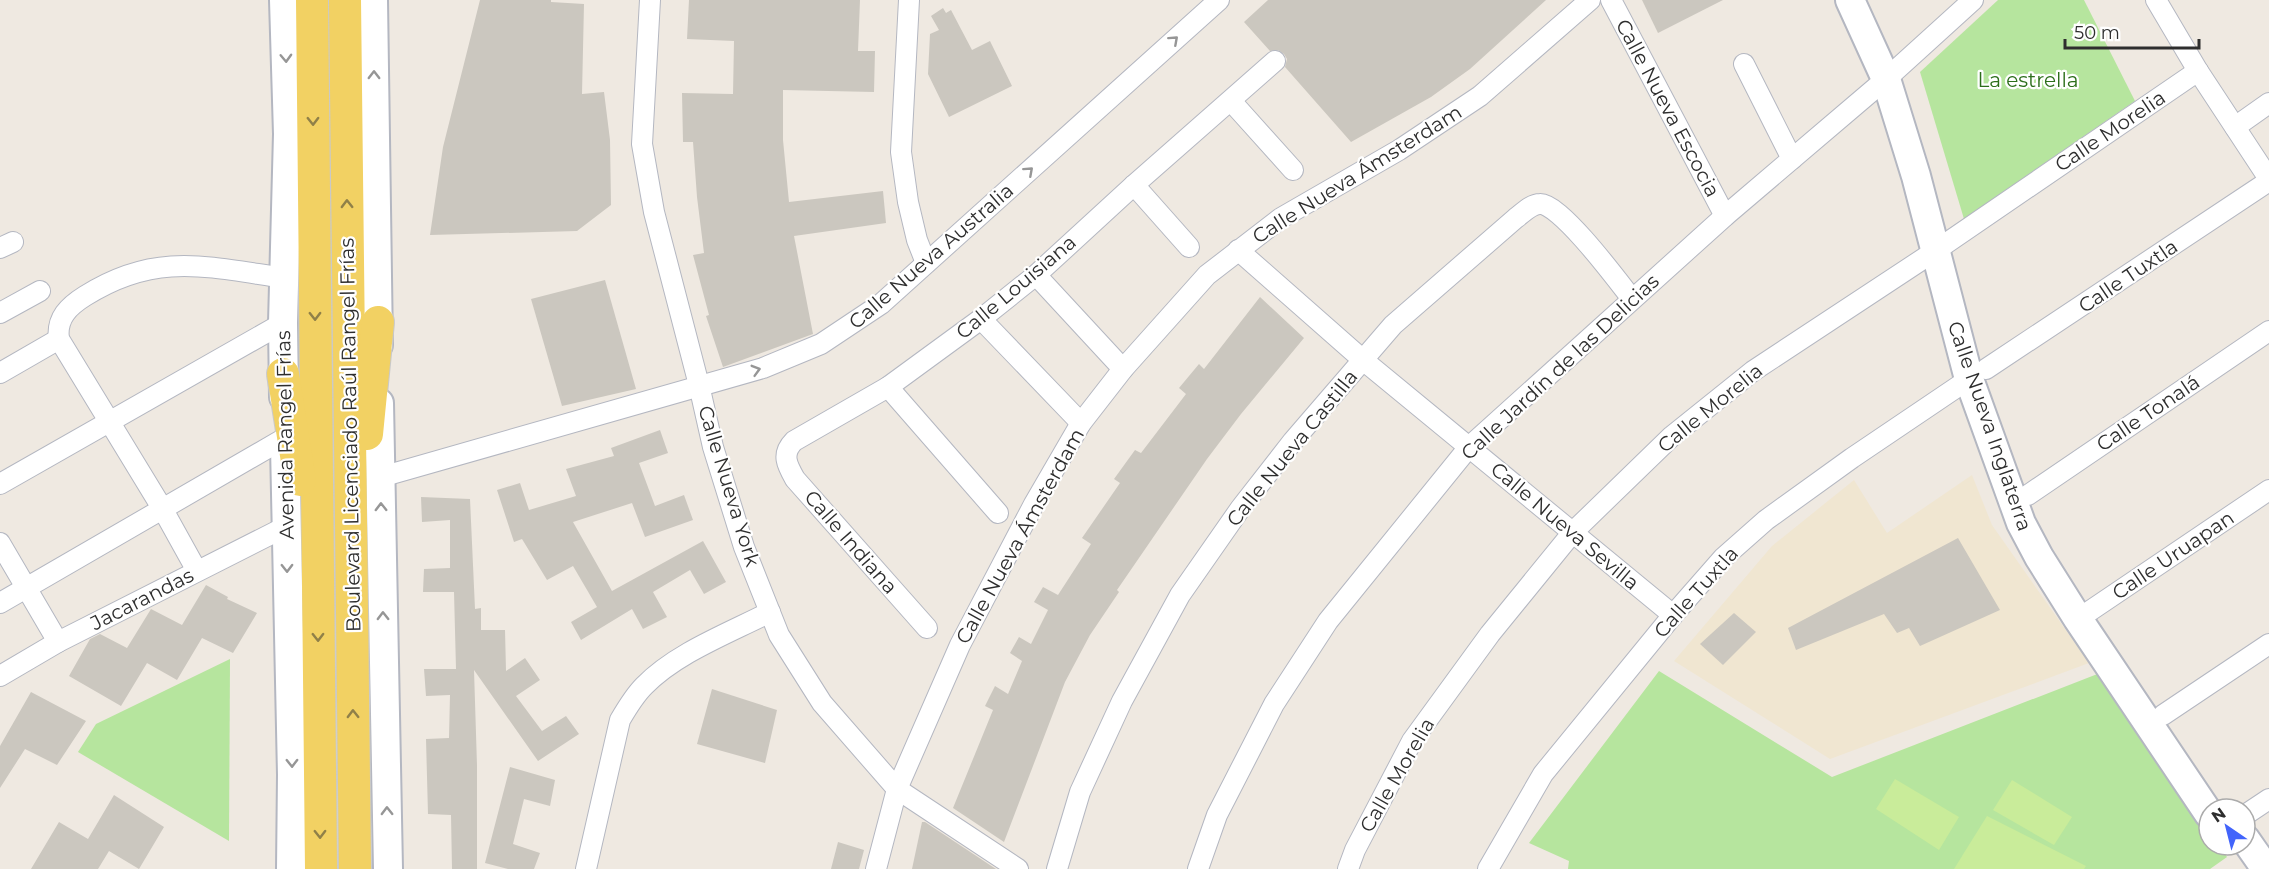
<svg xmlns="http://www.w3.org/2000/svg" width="2269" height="869" viewBox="0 0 2269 869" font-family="Montserrat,sans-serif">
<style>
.education{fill:#f0e6d1}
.park{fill:#b6e59e}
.pitch{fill:#c9ec9a}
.building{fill:#cbc7bf}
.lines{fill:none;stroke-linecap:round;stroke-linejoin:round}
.street-casing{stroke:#b4b7c1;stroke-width:22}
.secondary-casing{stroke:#b4b7c1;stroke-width:32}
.primary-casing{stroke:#c9c9c9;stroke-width:34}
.street{stroke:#fff;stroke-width:20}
.secondary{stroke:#fff;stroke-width:28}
.primary{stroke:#f2d163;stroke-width:32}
.oneway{stroke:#969696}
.oneway2{stroke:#908048}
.labels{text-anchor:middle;stroke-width:4.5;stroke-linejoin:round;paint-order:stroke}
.park-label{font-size:20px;fill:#2c6e1b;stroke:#fff}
.street-label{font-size:20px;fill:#2e2e2e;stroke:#fff}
</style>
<rect width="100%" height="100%" fill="#efe9e1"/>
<!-- education -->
<path class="education" d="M1972 475 1992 525 2089 663 1830 759 1674 661 1772 546 1854 480 1887 533Z"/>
<!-- park -->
<g class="park">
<path d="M1998 0H2084L2135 101 1964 219 1920 72Z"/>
<path d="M230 659 229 841 78 752 96 724Z"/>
<path d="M1659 671 1832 777 2100 673 2209 831V845H2219L2227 857 2210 869H1568L1569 861 1529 843Z"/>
</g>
<!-- pitch -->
<g class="pitch">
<path d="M1895 779 1959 817 1939 850 1876 809Z"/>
<path d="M2012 780 2072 817 2054 845 1993 810Z"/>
<path d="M1987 816 2086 866 2084 869H1954Z"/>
</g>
<!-- building -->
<g class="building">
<path d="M480 0H551V2L584 4 582 94 604 92 610 140 611 205 577 231 430 235 443 147Z"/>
<path d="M689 0H860L858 51H875L874 92 783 90V140L789 202 883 191 886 223 794 236 813 334 723 367 706 316 709 315 693 255 704 253 697 197 693 142H683L682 93 733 94 734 41 687 39Z"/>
<path d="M1268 0H1546L1470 69 1431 97 1351 142 1285 67 1287 59 1284 54 1278 50 1270 51 1244 22Z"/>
<path d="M1642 0H1723L1658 33Z"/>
<path d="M943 8 946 13 951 10 972 50 990 41 1012 86 949 117 928 74 930 34 939 30 931 16Z"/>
<path d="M605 280 636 389 562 406 531 299Z"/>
<path d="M1260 297 1304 338 1241 414 1207 459 1117 590 1119 592 1090 635 1065 682 1004 842 953 808 993 710 985 706 995 686 1008 694 1022 661 1010 653 1019 637 1031 644 1048 610 1034 602 1043 587 1058 595 1091 544 1082 538 1120 483 1114 479 1135 450 1141 453 1186 394 1179 388 1199 364 1204 369Z"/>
<path d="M660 430 668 453 639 463 655 506 684 495 693 520 645 537 632 503 573 522 612 591 703 541 726 582 704 594 690 570 653 592 667 617 643 629 632 609 581 640 571 622 597 607 573 566 547 580 522 539 514 542 497 490 520 483 529 510 576 496 566 469 614 456 611 448Z"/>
<path d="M421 497 470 499 475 609 481 608V630H505L506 671 525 658 540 680 516 696 542 731 566 716 579 734 538 761 474 670 477 765V869H452L451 815 428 814 426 739 449 738 450 695 426 696 424 669H456L454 592H423L424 569 450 568V520L422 522Z"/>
<path d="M1958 538 2000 610 1920 646 1909 628 1897 633 1884 614 1796 650 1788 628Z"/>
<path d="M206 585 228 597 227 599 257 613 233 653 202 638 177 680 147 663 121 706 69 676 90 639 100 634 127 648 151 609 182 625Z"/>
<path d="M1734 613 1756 632 1723 665 1700 644Z"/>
<path d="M712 689 777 710 765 763 697 744Z"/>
<path d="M31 692 86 721 57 765 25 749 0 788V746Z"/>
<path d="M510 767 555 780 550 806 524 799 513 844 540 853 534 869H508L485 863Z"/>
<path d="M114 795 164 827 139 869 109 851 98 869H31L59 822 88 839Z"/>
<path d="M922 822H925L996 869H912Z"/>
<path d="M838 842 864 850 859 869H831Z"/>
</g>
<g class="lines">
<!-- street casing -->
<g class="street-casing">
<g id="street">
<path d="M650 0 642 144 654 212 699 385 713 447 744 547 779 635 822 703 897 789 1018 869"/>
<path d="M909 0 901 152 908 202 917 240 926 263"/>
<path d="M1611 0 1725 216"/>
<path d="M2156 0 2198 71 2269 179"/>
<path d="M1744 64 1792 159"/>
<path d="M1231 101 1293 170"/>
<path d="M2235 127 2269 103"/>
<path d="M1134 185 1189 247"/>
<path d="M0 248 13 242"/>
<path d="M1238 250 1363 360 1673 615"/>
<path d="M1036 275 1123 369"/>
<path d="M0 313 40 291"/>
<path d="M981 319 1081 423"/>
<path d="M1986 369 2269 181"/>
<path d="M0 373 59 339"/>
<path d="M888 387 998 513"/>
<path d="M381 477 763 368 821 344 881 304 1219 0"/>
<path d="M0 484 283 323"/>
<path d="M2028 495 2269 331"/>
<path d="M0 543 58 642"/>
<path d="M197 571 162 508 59 339C56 318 69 306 85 296 156 251 208 267 285 278"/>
<path d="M0 603 285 438"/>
<path d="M2078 619 2269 490"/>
<path d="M927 628 795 479C787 465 781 454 794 441L888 387 981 319 1036 275 1134 185 1275 61"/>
<path d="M0 676 58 642 287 526"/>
<path d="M2163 715 2269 644"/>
<path d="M2245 815 2269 799"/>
<path d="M586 869 620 720C627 708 634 696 644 686 676 653 729 633 770 612"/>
<path d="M876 869 897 789 960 645 1034 504 1081 423 1123 369 1207 275 1281 218 1399 150 1480 96 1590 0"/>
<path d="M1057 869 1080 792 1122 701 1180 595 1240 509 1293 441 1393 325 1516 218C1523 213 1531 204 1540 204 1560 203 1618 281 1632 299"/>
<path d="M1198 869 1217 815 1274 704 1328 621 1469 447 1725 216 1886 79 1973 0"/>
<path d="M1348 869 1355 850 1412 741 1490 634 1573 532 1672 436 1753 371 1935 251 2198 71"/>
<path d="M1488 869 1543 774 1673 615 1723 558 1766 520 1852 458 1969 379"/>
</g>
</g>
<!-- secondary casing -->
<g class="secondary-casing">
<g id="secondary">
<path d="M373 0 378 345"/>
<path d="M1850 0 1886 79 1916 176 1969 379 2021 523 2039 557 2078 619 2209 814"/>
<path d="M284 397 283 323 288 134 284 0"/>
<path d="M379 403 388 869"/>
<path d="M285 446 292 775 291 869"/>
<path d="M2245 839 2266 869"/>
</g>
</g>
<!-- primary casing -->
<g class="primary-casing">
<g id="primary">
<path d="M312 0 321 869"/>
<path d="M345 0 355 869"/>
<path d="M283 374 300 480"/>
<path d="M367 434 378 322"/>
</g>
</g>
<!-- street -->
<use href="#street" class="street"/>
<!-- secondary -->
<use href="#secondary" class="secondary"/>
<!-- primary -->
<use href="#primary" class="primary"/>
</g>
<!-- one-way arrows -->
<defs><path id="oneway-chevron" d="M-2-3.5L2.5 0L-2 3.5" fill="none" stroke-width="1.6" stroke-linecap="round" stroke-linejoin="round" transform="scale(1.5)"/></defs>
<g class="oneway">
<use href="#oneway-chevron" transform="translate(1174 40) rotate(-42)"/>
<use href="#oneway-chevron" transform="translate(286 58) rotate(88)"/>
<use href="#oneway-chevron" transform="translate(374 75) rotate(-90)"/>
<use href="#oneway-chevron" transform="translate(1029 171) rotate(-42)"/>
<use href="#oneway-chevron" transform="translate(756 370) rotate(-16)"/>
<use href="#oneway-chevron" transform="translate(381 507) rotate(-91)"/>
<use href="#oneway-chevron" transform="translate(287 568) rotate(89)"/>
<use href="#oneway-chevron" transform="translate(383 616) rotate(-91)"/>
<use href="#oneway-chevron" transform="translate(292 763) rotate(89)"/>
<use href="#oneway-chevron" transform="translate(387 811) rotate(-91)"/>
</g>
<g class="oneway2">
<use href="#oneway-chevron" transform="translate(313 121) rotate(89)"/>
<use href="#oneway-chevron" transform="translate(347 204) rotate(-91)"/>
<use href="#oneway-chevron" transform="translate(315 316) rotate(89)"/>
<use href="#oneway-chevron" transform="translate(318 637) rotate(89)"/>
<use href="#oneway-chevron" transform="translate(353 714) rotate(-91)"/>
<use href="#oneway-chevron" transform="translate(320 834) rotate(89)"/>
</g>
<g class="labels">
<!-- park labels -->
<g class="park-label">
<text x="2028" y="87">La estrella</text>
</g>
<!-- street labels -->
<g class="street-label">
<text transform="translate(1668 108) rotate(62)" y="7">Calle Nueva Escocia</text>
<text transform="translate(2110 131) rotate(-34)" y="7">Calle Morelia</text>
<text transform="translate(1357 174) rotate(-32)" y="7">Calle Nueva Ámsterdam</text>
<text transform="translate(931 256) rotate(-41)" y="7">Calle Nueva Australia</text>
<text transform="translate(2128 276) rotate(-34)" y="7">Calle Tuxtla</text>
<text transform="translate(1016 287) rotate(-40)" y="7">Calle Louisiana</text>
<text transform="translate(1560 367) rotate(-43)" y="7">Calle Jardín de las Delicias</text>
<text transform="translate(1710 408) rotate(-39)" y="7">Calle Morelia</text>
<text transform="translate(2148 413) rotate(-34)" y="7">Calle Tonalá</text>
<text transform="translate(1990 426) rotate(71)" y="7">Calle Nueva Inglaterra</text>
<text transform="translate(285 435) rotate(-91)" y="7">Avenida Rangel Frías</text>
<text transform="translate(350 435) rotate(-91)" y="7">Boulevard Licenciado Raúl Rangel Frías</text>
<text transform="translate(1292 448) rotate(-51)" y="7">Calle Nueva Castilla</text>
<text transform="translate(729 486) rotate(73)" y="7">Calle Nueva York</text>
<text transform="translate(1565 526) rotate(40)" y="7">Calle Nueva Sevilla</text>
<text transform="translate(1020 536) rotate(-61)" y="7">Calle Nueva Ámsterdam</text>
<text transform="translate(851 542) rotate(49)" y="7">Calle Indiana</text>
<text transform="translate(2173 555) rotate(-34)" y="7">Calle Uruapan</text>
<text transform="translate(1696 592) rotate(-48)" y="7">Calle Tuxtla</text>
<text transform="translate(142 599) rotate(-27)" y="7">Jacarandas</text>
<text transform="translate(1397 775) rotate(-60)" y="7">Calle Morelia</text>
</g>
</g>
<!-- north arrow -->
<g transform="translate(2227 827) rotate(325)"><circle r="28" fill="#ffffff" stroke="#ababab" stroke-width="1.5"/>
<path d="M0-4.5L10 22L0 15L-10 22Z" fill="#4264fb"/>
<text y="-9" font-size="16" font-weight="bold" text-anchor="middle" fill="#2e2e2e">N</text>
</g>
<!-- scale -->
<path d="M2065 39v9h134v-9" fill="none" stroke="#2e2e2e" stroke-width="3"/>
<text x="2074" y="39" font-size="18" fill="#2e2e2e" stroke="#ffffff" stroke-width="4.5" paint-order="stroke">50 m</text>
</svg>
